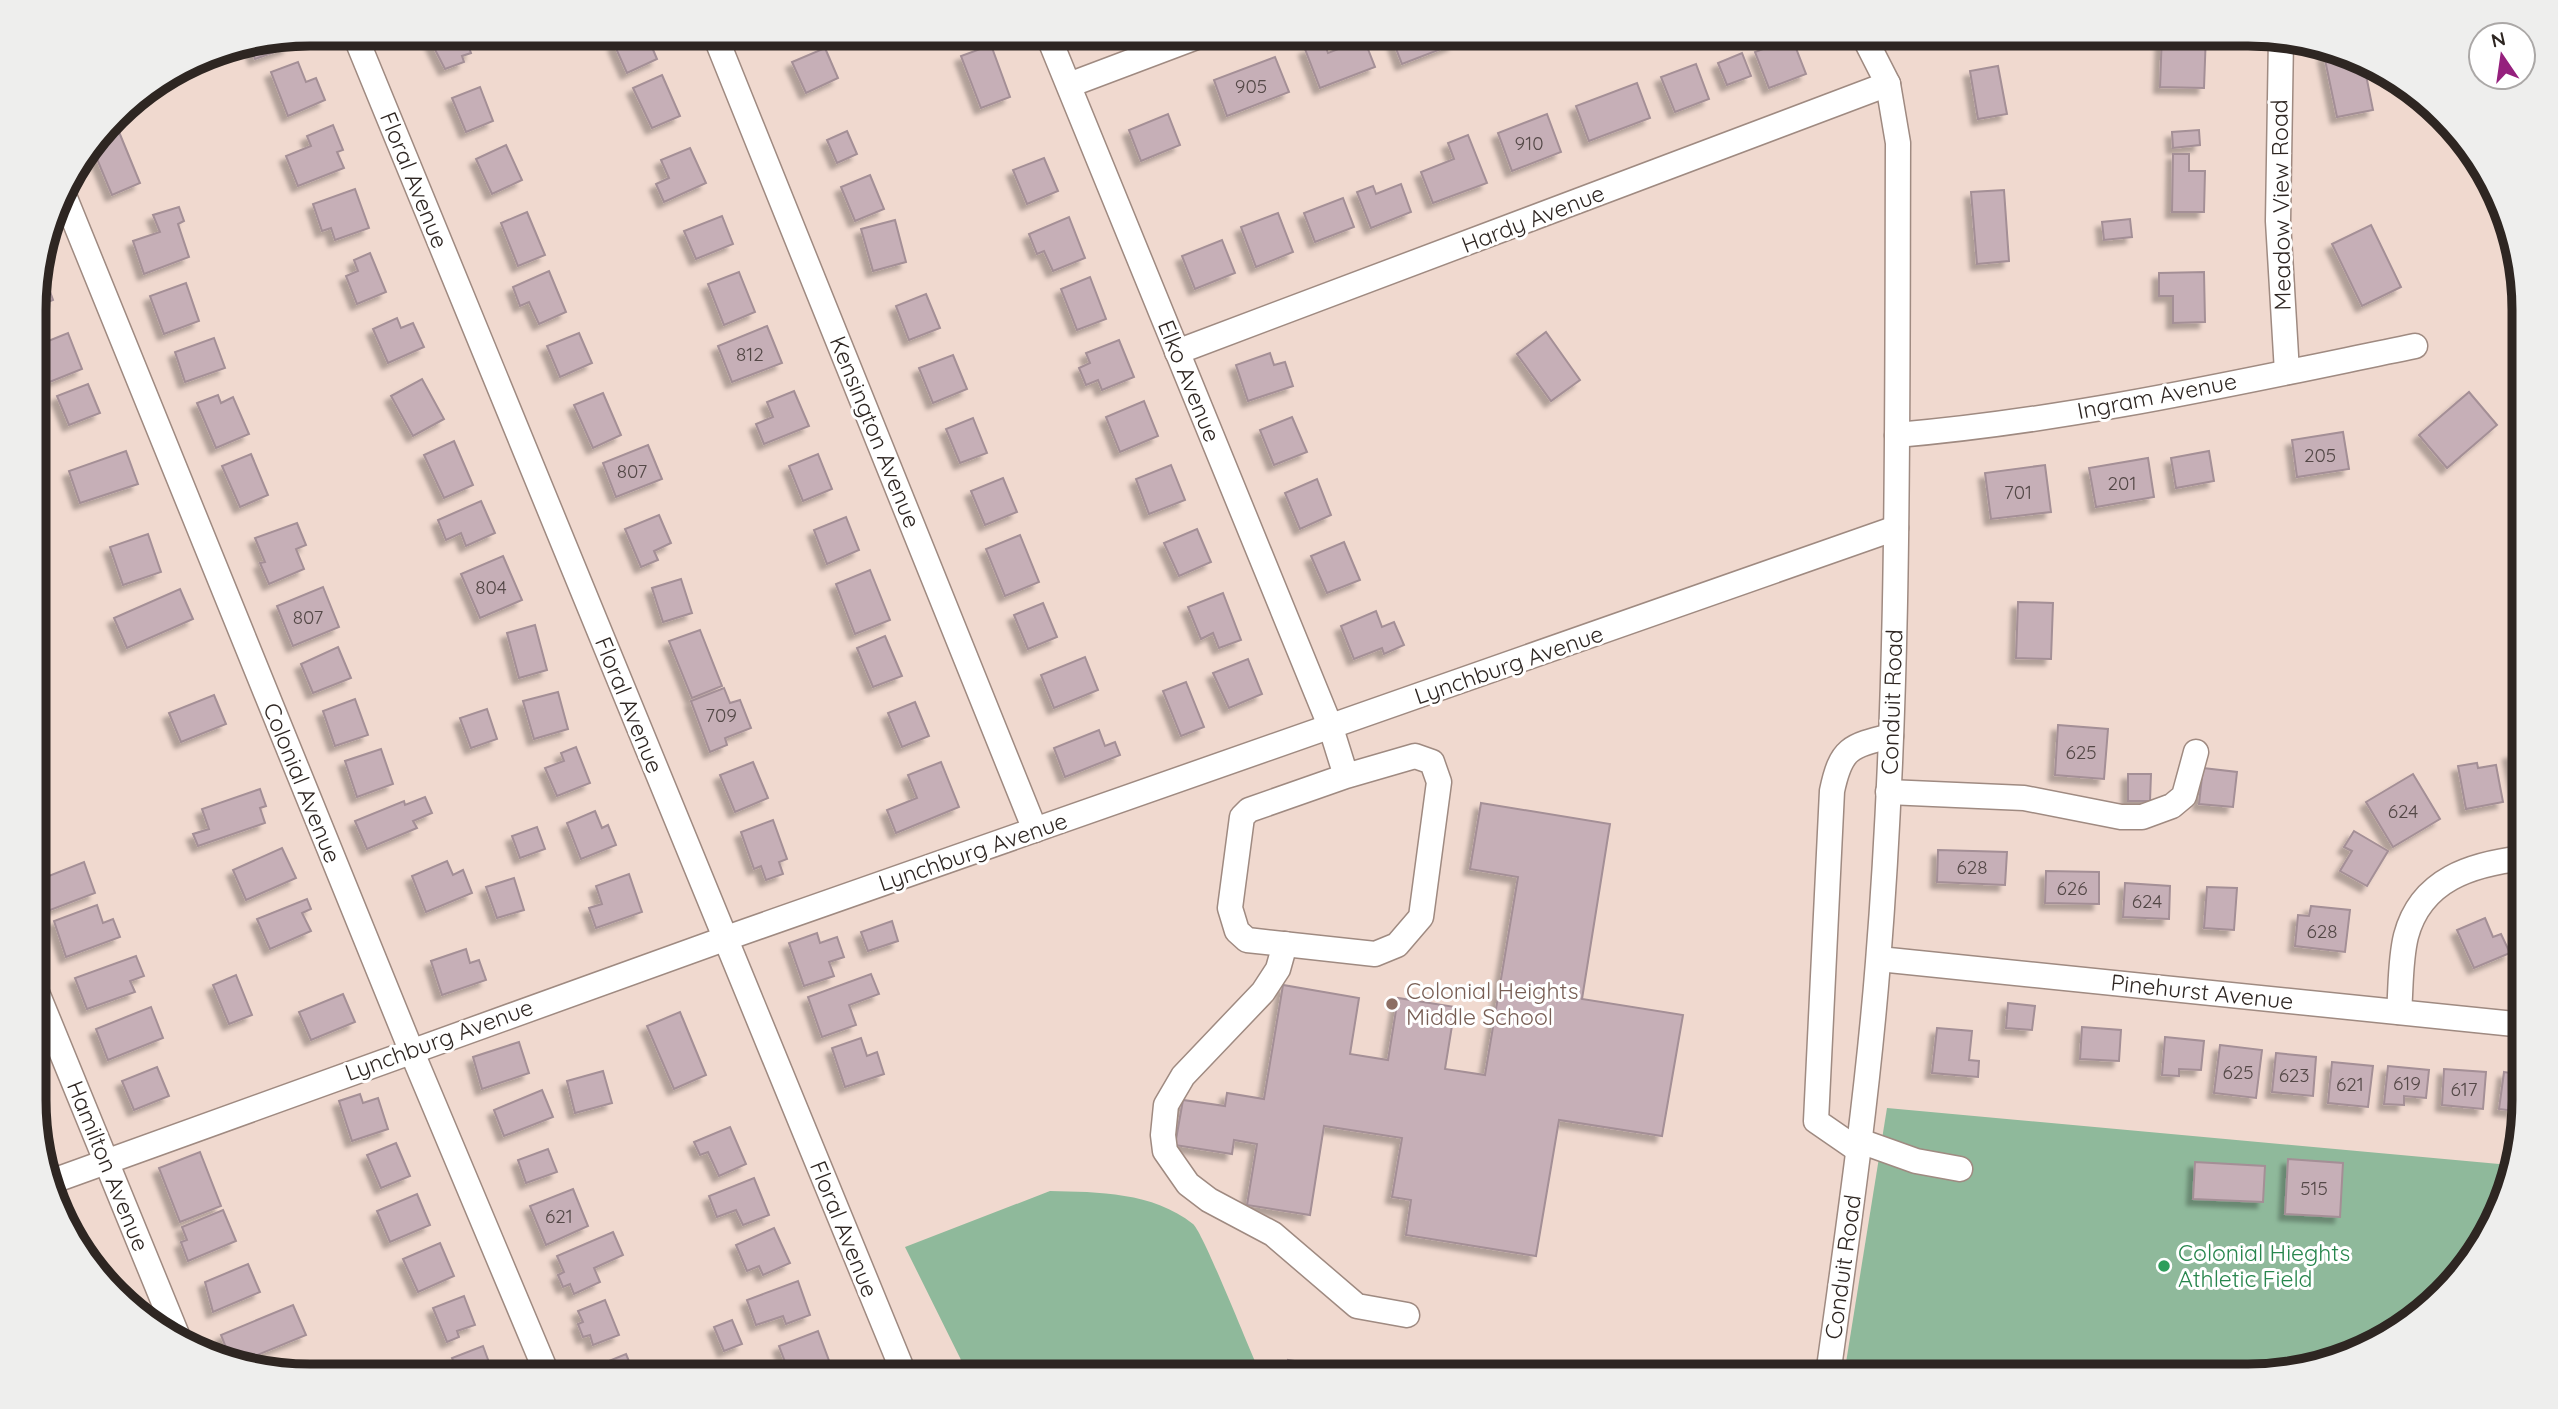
<svg xmlns="http://www.w3.org/2000/svg" width="2558" height="1409" viewBox="0 0 2558 1409" font-family="Quicksand,sans-serif">
<style>
.green{fill:#8fb99b}
.building{fill:#c6afb7;stroke:#a48f96;stroke-width:2;filter:url(#shadow)}
.lines{fill:none;stroke-linecap:round;stroke-linejoin:round}
.minor-casing{stroke:#9f8a81;stroke-width:27}
.minor{stroke:#fff;stroke-width:24}
.education-dot{fill:#8d6e63;stroke:#fff;stroke-width:2.5}
.leisure-dot{fill:#2e9e5b;stroke:#fff;stroke-width:2.5}
.labels{text-anchor:middle;stroke-width:6;stroke-linejoin:round;paint-order:stroke}
.number-label{font-size:19px;fill:#544847}
.street-label{font-size:23px;fill:#2e2622;stroke:#fff}
.education-label{font-size:23px;fill:#785e54;stroke:#fff;text-anchor:start}
.leisure-label{font-size:23px;fill:#27864d;stroke:#fff;text-anchor:start}
.rim{fill:none;stroke:#2e2622;stroke-width:9}
</style>
<defs>
<filter id="shadow"><feDropShadow dx="-6" dy="6" stdDeviation="2" flood-color="#0004"/></filter>
</defs>
<rect width="100%" height="100%" fill="#f0d9cf"/>
<!-- green -->
<g class="green">
<path d="M1887 1108 2510 1165 2488 1237 2444 1295 2387 1339 2267 1375H1844Z"/>
<path d="M1050 1191C1098 1192 1153 1192 1193 1224 1203 1232 1249 1349 1259 1370L1245 1375 969 1376 905 1247Z"/>
</g>
<!-- building -->
<g class="building">
<path d="M464 33 471 53 462 56 464 62 445 69 427 34Z"/>
<path d="M638 33H646L657 59 627 73 614 44Z"/>
<path d="M1390 33H1450L1454 44 1402 64Z"/>
<path d="M2162 33H2206L2204 88 2160 87Z"/>
<path d="M286 38 289 47 255 59 250 45Z"/>
<path d="M1792 38 1806 74 1769 88 1755 52Z"/>
<path d="M1364 39 1375 67 1320 88 1305 49 1324 42 1328 53Z"/>
<path d="M991 45 1010 97 981 108 961 56Z"/>
<path d="M825 48 838 78 806 93 792 62Z"/>
<path d="M2341 51 2363 60 2373 110 2337 117 2324 55Z"/>
<path d="M1742 53 1751 76 1727 85 1718 63Z"/>
<path d="M1275 57 1289 92 1227 116 1214 80Z"/>
<path d="M298 62 306 82 316 78 325 100 288 116 271 72Z"/>
<path d="M1696 64 1709 99 1675 112 1661 77Z"/>
<path d="M1998 66 2007 114 1978 119 1970 71Z"/>
<path d="M662 75 680 116 652 128 633 88Z"/>
<path d="M1637 83 1650 118 1589 141 1576 106Z"/>
<path d="M480 87 493 121 466 132 452 98Z"/>
<path d="M1168 114 1180 145 1141 161 1129 130Z"/>
<path d="M1547 114 1561 152 1512 171 1498 133Z"/>
<path d="M333 125 343 150 337 152 344 168 298 186 286 156 311 146 307 136Z"/>
<path d="M117 127 140 183 112 195 92 147 103 133Z"/>
<path d="M2199 130 2200 145 2173 148 2172 132Z"/>
<path d="M847 131 857 154 837 163 827 140Z"/>
<path d="M1468 135 1487 183 1433 203 1421 172 1454 159 1448 143Z"/>
<path d="M506 145 522 180 492 194 476 159Z"/>
<path d="M690 148 706 183 664 202 656 184 669 178 661 160Z"/>
<path d="M2173 154H2189V171H2205L2204 212H2172Z"/>
<path d="M1044 158 1058 191 1027 204 1013 170Z"/>
<path d="M870 175 884 209 855 221 841 187Z"/>
<path d="M1401 184 1411 212 1371 228 1357 192 1373 186 1376 194Z"/>
<path d="M355 189 369 228 335 240 331 228 322 231 313 204Z"/>
<path d="M2004 190 2009 261 1977 264 1971 192Z"/>
<path d="M1343 198 1354 227 1315 242 1304 213Z"/>
<path d="M179 207 184 221 178 224 189 257 144 274 133 241 160 232 153 215Z"/>
<path d="M527 212 545 255 518 266 501 223Z"/>
<path d="M1278 213 1293 252 1256 267 1241 227Z"/>
<path d="M722 216 733 244 696 259 684 231Z"/>
<path d="M1069 217 1085 258 1053 271 1044 251 1037 254 1029 234Z"/>
<path d="M2130 219 2132 237 2104 240 2102 222Z"/>
<path d="M895 220 906 262 873 271 861 229Z"/>
<path d="M2371 225 2401 287 2362 306 2332 244Z"/>
<path d="M1222 240 1235 273 1195 289 1182 256Z"/>
<path d="M370 253 386 292 357 304 346 276 358 271 354 260Z"/>
<path d="M39 261 53 300 36 307V273Z"/>
<path d="M549 271 566 312 539 324 529 302 520 306 513 287Z"/>
<path d="M739 272 755 312 724 325 708 284Z"/>
<path d="M2204 272 2205 322 2173 323V296H2159V273Z"/>
<path d="M1090 277 1106 319 1077 330 1061 289Z"/>
<path d="M186 283 199 321 164 334 150 296Z"/>
<path d="M926 294 940 328 909 340 896 306Z"/>
<path d="M397 318 401 328 413 323 424 347 388 363 373 329Z"/>
<path d="M767 326 782 363 732 382 718 346Z"/>
<path d="M1546 332 1580 380 1551 401 1517 354Z"/>
<path d="M68 333 82 369 37 387 36 346Z"/>
<path d="M579 333 592 363 560 377 547 346Z"/>
<path d="M214 338 225 368 185 382 175 352Z"/>
<path d="M1119 340 1134 377 1102 390 1098 380 1086 385 1079 368 1090 363 1086 353Z"/>
<path d="M1270 353 1274 365 1285 362 1293 386 1248 401 1236 365Z"/>
<path d="M953 355 967 389 933 403 919 368Z"/>
<path d="M422 379 444 419 413 436 391 396Z"/>
<path d="M88 384 100 413 69 425 57 396Z"/>
<path d="M794 391 809 426 764 444 756 424 773 417 767 402Z"/>
<path d="M2469 392 2497 425 2447 468 2419 435Z"/>
<path d="M603 393 621 435 593 448 574 405Z"/>
<path d="M218 395 221 403 233 397 249 434 216 448 197 403Z"/>
<path d="M1144 401 1158 436 1120 452 1106 417Z"/>
<path d="M1292 417 1307 452 1274 465 1260 430Z"/>
<path d="M973 418 987 453 960 463 946 429Z"/>
<path d="M2343 432 2349 469 2297 477 2292 440Z"/>
<path d="M454 441 473 485 444 498 424 455Z"/>
<path d="M648 445 662 479 616 497 603 463Z"/>
<path d="M126 451 138 484 80 503 69 471Z"/>
<path d="M2209 451 2214 481 2176 488 2171 458Z"/>
<path d="M251 454 268 495 240 507 222 466Z"/>
<path d="M818 454 832 489 803 501 789 466Z"/>
<path d="M2148 458 2154 497 2096 507 2089 468Z"/>
<path d="M1171 465 1185 500 1149 514 1136 479Z"/>
<path d="M2045 465 2051 512 1991 519 1985 473Z"/>
<path d="M1003 478 1017 512 985 525 971 491Z"/>
<path d="M1317 479 1331 515 1300 529 1285 493Z"/>
<path d="M481 501 495 533 466 546 461 533 446 540 438 520Z"/>
<path d="M659 515 671 543 654 551 658 560 641 567 625 529Z"/>
<path d="M846 517 859 550 827 564 814 530Z"/>
<path d="M297 523 306 545 296 549 304 569 269 584 260 563 265 562 255 538Z"/>
<path d="M1197 529 1211 562 1179 576 1164 543Z"/>
<path d="M148 534 161 572 123 585 110 547Z"/>
<path d="M1020 535 1039 582 1005 596 986 549Z"/>
<path d="M1344 542 1360 580 1327 593 1311 556Z"/>
<path d="M503 556 522 600 480 618 461 574Z"/>
<path d="M870 570 890 620 855 634 836 584Z"/>
<path d="M681 579 692 613 663 622 652 588Z"/>
<path d="M323 587 339 627 293 646 277 606Z"/>
<path d="M180 589 193 619 127 648 114 618Z"/>
<path d="M1223 593 1241 640 1219 648 1213 633 1201 639 1188 607Z"/>
<path d="M2018 602 2053 603 2051 659 2016 658Z"/>
<path d="M1043 603 1057 637 1028 649 1014 615Z"/>
<path d="M1376 611 1382 627 1394 622 1404 645 1384 654 1382 648 1354 659 1341 626Z"/>
<path d="M535 625 547 670 519 678 507 633Z"/>
<path d="M700 630 722 686 692 698 669 641Z"/>
<path d="M885 636 902 676 873 687 857 648Z"/>
<path d="M338 647 351 678 313 693 301 664Z"/>
<path d="M1085 657 1098 690 1054 708 1041 675Z"/>
<path d="M1248 659 1262 694 1229 708 1213 673Z"/>
<path d="M1186 682 1204 727 1181 736 1163 691Z"/>
<path d="M724 688 730 703 740 700 751 728 725 738 727 745 710 752 691 701Z"/>
<path d="M558 692 568 729 534 739 523 701Z"/>
<path d="M214 695 226 724 181 742 169 713Z"/>
<path d="M355 699 368 735 335 746 323 711Z"/>
<path d="M915 702 929 736 902 747 888 713Z"/>
<path d="M487 709 497 739 471 748 460 718Z"/>
<path d="M2058 725 2108 729 2104 779 2055 775Z"/>
<path d="M1099 730 1105 746 1115 742 1120 755 1065 777 1054 748Z"/>
<path d="M576 747 590 783 557 796 545 768 564 761 561 753Z"/>
<path d="M381 749 393 784 357 797 345 761Z"/>
<path d="M2524 750V802L2519 803 2509 754Z"/>
<path d="M753 762 768 798 735 812 720 775Z"/>
<path d="M941 762 959 807 896 833 887 810 917 798 908 775Z"/>
<path d="M2477 763 2478 768 2496 765 2503 802 2466 809 2458 766Z"/>
<path d="M2203 768 2237 772 2233 807 2199 804Z"/>
<path d="M2128 774H2151L2150 801H2128Z"/>
<path d="M2413 774 2440 819 2393 847 2366 802Z"/>
<path d="M36 789 46 818 36 822Z"/>
<path d="M260 789 266 806 260 808 265 823 198 846 193 834 209 829 202 809Z"/>
<path d="M425 797 432 813 413 821 417 828 367 849 355 821 404 801 405 805Z"/>
<path d="M1481 803 1610 824 1582 999 1683 1015 1662 1136 1559 1120 1536 1256 1406 1235 1411 1200 1392 1197 1402 1138 1324 1126 1310 1215 1247 1205 1257 1144 1234 1140 1232 1154 1175 1145 1183 1100 1225 1106 1227 1093 1264 1099 1283 985 1359 998 1350 1054 1388 1060 1398 998 1455 1007 1445 1069 1485 1075 1518 877 1470 869Z"/>
<path d="M595 811 602 828 608 825 616 845 581 859 567 823Z"/>
<path d="M773 820 787 859 779 862 783 874 766 880 761 866 754 869 741 832Z"/>
<path d="M537 827 545 849 520 858 512 836Z"/>
<path d="M2354 831 2388 851 2367 886 2340 871 2352 851 2344 847Z"/>
<path d="M282 848 296 878 246 900 233 870Z"/>
<path d="M1938 850 2007 852 2005 885 1937 882Z"/>
<path d="M447 861 453 875 463 870 472 893 426 912 412 876Z"/>
<path d="M84 862 95 893 45 912 36 881Z"/>
<path d="M2046 871 2099 872V904L2045 903Z"/>
<path d="M629 874 642 912 596 928 589 908 602 904 596 886Z"/>
<path d="M514 878 524 910 497 918 486 887Z"/>
<path d="M2125 883 2170 886 2169 919 2123 917Z"/>
<path d="M2207 887 2237 888 2234 930 2204 928Z"/>
<path d="M307 899 311 909 302 913 311 931 270 949 257 919Z"/>
<path d="M97 905 103 923 113 919 120 937 66 957 54 921Z"/>
<path d="M2311 906 2350 910 2345 952 2295 946 2298 915 2309 916Z"/>
<path d="M2485 918 2493 937 2501 934 2510 953 2474 968 2457 930Z"/>
<path d="M892 921 898 941 868 951 861 932Z"/>
<path d="M817 933 820 943 837 937 844 957 829 962 834 976 804 986 789 943Z"/>
<path d="M466 949 470 963 479 960 486 980 442 995 431 961Z"/>
<path d="M136 956 144 976 130 981 135 992 87 1009 75 978Z"/>
<path d="M871 974 879 994 849 1005 856 1025 822 1037 808 997Z"/>
<path d="M236 975 252 1015 229 1024 213 985Z"/>
<path d="M343 994 355 1022 311 1040 299 1012Z"/>
<path d="M2008 1003 2035 1006 2032 1030 2006 1028Z"/>
<path d="M151 1007 163 1038 108 1060 96 1029Z"/>
<path d="M680 1012 706 1075 674 1089 647 1026Z"/>
<path d="M2082 1027 2121 1030 2119 1061 2080 1059Z"/>
<path d="M1937 1028 1972 1031 1969 1060 1979 1061 1978 1077 1932 1073Z"/>
<path d="M2165 1037 2204 1041 2201 1070 2179 1069V1076L2162 1075Z"/>
<path d="M861 1038 867 1056 877 1052 884 1074 845 1087 832 1048Z"/>
<path d="M519 1042 529 1073 482 1089 473 1057Z"/>
<path d="M2220 1045 2262 1050 2256 1098 2214 1093Z"/>
<path d="M2276 1053 2316 1057 2313 1096 2272 1092Z"/>
<path d="M2332 1062 2373 1066 2368 1107 2328 1103Z"/>
<path d="M2388 1066 2429 1070 2426 1098 2404 1096V1105L2384 1104Z"/>
<path d="M157 1067 169 1096 134 1110 122 1081Z"/>
<path d="M2444 1069 2486 1072 2483 1109 2442 1105Z"/>
<path d="M603 1071 612 1103 575 1113 567 1081Z"/>
<path d="M2504 1072 2524 1075V1104L2516 1103 2515 1111 2499 1109Z"/>
<path d="M542 1090 553 1117 504 1136 494 1110Z"/>
<path d="M360 1094 363 1103 378 1098 388 1129 352 1141 339 1101Z"/>
<path d="M36 1113 43 1134 36 1137Z"/>
<path d="M730 1127 746 1164 719 1176 708 1152 700 1155 694 1142Z"/>
<path d="M396 1143 410 1176 381 1188 367 1155Z"/>
<path d="M548 1149 557 1172 526 1183 518 1160Z"/>
<path d="M200 1152 221 1206 180 1222 159 1168Z"/>
<path d="M2288 1159 2343 1163 2340 1217 2285 1214Z"/>
<path d="M2195 1162 2265 1166 2263 1202 2193 1199Z"/>
<path d="M754 1178 769 1215 743 1225 736 1210 717 1217 709 1196Z"/>
<path d="M573 1189 588 1226 546 1245 530 1206Z"/>
<path d="M417 1194 430 1225 390 1242 377 1211Z"/>
<path d="M72 1210 86 1247 78 1250 65 1213Z"/>
<path d="M223 1210 236 1241 188 1261 181 1242 187 1240 182 1227Z"/>
<path d="M774 1228 790 1263 763 1275 759 1266 747 1271 736 1245Z"/>
<path d="M613 1232 623 1255 594 1268 600 1282 574 1294 570 1284 563 1287 558 1275 564 1272 557 1256Z"/>
<path d="M440 1243 454 1276 418 1292 403 1259Z"/>
<path d="M248 1264 260 1292 213 1312 205 1282Z"/>
<path d="M798 1281 810 1315 786 1324 783 1316 756 1325 747 1300Z"/>
<path d="M464 1296 475 1325 457 1331 459 1337 447 1342 433 1308Z"/>
<path d="M605 1300 619 1335 593 1345 590 1335 583 1337 578 1324 583 1322 578 1311Z"/>
<path d="M293 1305 306 1335 233 1365 221 1335Z"/>
<path d="M732 1320 742 1344 724 1351 714 1327Z"/>
<path d="M818 1331 831 1366 806 1376 799 1362 787 1367 779 1346Z"/>
<path d="M483 1346 494 1376H445L457 1371 452 1358Z"/>
<path d="M626 1354 635 1376H604L599 1365Z"/>
<path d="M1288 1360 1367 1372V1375H1286Z"/>
<path d="M309 1364 314 1376 288 1373Z"/>
</g>
<g class="lines">
<!-- minor casing -->
<g class="minor-casing">
<g id="minor">
<path d="M354 33 905 1376"/>
<path d="M714 33 1035 830"/>
<path d="M1047 33 1331 728 1346 776 1249 810 1242 817 1230 908 1237 931 1247 940 1375 954 1397 945 1421 917 1439 782 1432 762 1415 756 1346 776"/>
<path d="M2281 37 2278 221 2287 372"/>
<path d="M1069 85 1207 33"/>
<path d="M61 188 411 1050 548 1376"/>
<path d="M1177 352 1888 84"/>
<path d="M1897 435C2072 420 2244 381 2415 346"/>
<path d="M1888 792 2024 798 2121 817H2142L2172 806 2184 796 2196 752"/>
<path d="M1285 944 1278 969 1263 992 1183 1076 1166 1105 1163 1135 1165 1151 1188 1184 1209 1200 1273 1234 1357 1306 1407 1315"/>
<path d="M1879 959 2524 1025"/>
<path d="M36 990 180 1342"/>
<path d="M2399 1012C2401 988 2400 960 2406 936 2421 879 2472 864 2524 858"/>
<path d="M1860 1141 1916 1161 1960 1169"/>
<path d="M1858 1150 1816 1121 1832 791C1841 748 1850 746 1891 736"/>
<path d="M53 1181 738 934 1896 528"/>
<path d="M1828 1375C1847 1238 1867 1101 1878 962 1900 690 1897 416 1898 143L1888 84 1862 33"/>
</g>
</g>
<!-- minor -->
<use href="#minor" class="minor"/>
</g>
<!-- markers -->
<circle class="education-dot" cx="1392" cy="1004" r="7"/>
<circle class="leisure-dot" cx="2164" cy="1266" r="7"/>
<g class="labels">
<!-- number labels -->
<g class="number-label">
<text x="1251" y="93">905</text>
<text x="1529" y="150">910</text>
<text x="750" y="361">812</text>
<text x="2320" y="462">205</text>
<text x="632" y="478">807</text>
<text x="2122" y="490">201</text>
<text x="2018" y="499">701</text>
<text x="491" y="594">804</text>
<text x="308" y="624">807</text>
<text x="721" y="722">709</text>
<text x="2081" y="759">625</text>
<text x="2403" y="818">624</text>
<text x="1972" y="874">628</text>
<text x="2072" y="895">626</text>
<text x="2147" y="908">624</text>
<text x="2322" y="938">628</text>
<text x="2238" y="1079">625</text>
<text x="2294" y="1082">623</text>
<text x="2407" y="1090">619</text>
<text x="2350" y="1091">621</text>
<text x="2464" y="1096">617</text>
<text x="2314" y="1195">515</text>
<text x="559" y="1223">621</text>
</g>
<!-- street labels -->
<g class="street-label">
<text transform="translate(414 180) rotate(68)" y="8">Floral Avenue</text>
<text transform="translate(2281 205) rotate(-91)" y="8">Meadow View Road</text>
<text transform="translate(1533 219) rotate(-21)" y="8">Hardy Avenue</text>
<text transform="translate(1189 381) rotate(68)" y="8">Elko Avenue</text>
<text transform="translate(2157 396) rotate(-11)" y="8">Ingram Avenue</text>
<text transform="translate(875 432) rotate(68)" y="8">Kensington Avenue</text>
<text transform="translate(1509 665) rotate(-19)" y="8">Lynchburg Avenue</text>
<text transform="translate(1892 702) rotate(-88)" y="8">Conduit Road</text>
<text transform="translate(629 705) rotate(68)" y="8">Floral Avenue</text>
<text transform="translate(302 783) rotate(68)" y="8">Colonial Avenue</text>
<text transform="translate(973 852) rotate(-19)" y="8">Lynchburg Avenue</text>
<text transform="translate(2202 992) rotate(6)" y="8">Pinehurst Avenue</text>
<text transform="translate(439 1040) rotate(-20)" y="8">Lynchburg Avenue</text>
<text transform="translate(108 1166) rotate(68)" y="8">Hamilton Avenue</text>
<text transform="translate(844 1229) rotate(68)" y="8">Floral Avenue</text>
<text transform="translate(1843 1267) rotate(-82)" y="8">Conduit Road</text>
</g>
<!-- education labels -->
<g class="education-label">
<text x="1406" y="999">Colonial Heights<tspan x="1406" dy="26">Middle School</tspan></text>
</g>
<!-- leisure labels -->
<g class="leisure-label">
<text x="2178" y="1261">Colonial Hieghts<tspan x="2178" dy="26">Athletic Field</tspan></text>
</g>
</g>
<!-- crop -->
<path d="M0 0H2558V1409H0ZM310 46H2248A264 264 0 0 1 2512 310V1100A264 264 0 0 1 2248 1364H310A264 264 0 0 1 46 1100V310A264 264 0 0 1 310 46Z" fill="#eeeeed" fill-rule="evenodd"/>
<path class="rim" d="M310 46H2248A264 264 0 0 1 2512 310V1100A264 264 0 0 1 2248 1364H310A264 264 0 0 1 46 1100V310A264 264 0 0 1 310 46Z"/>
<!-- north arrow -->
<g transform="translate(2502 56) rotate(347)"><circle r="33" fill="#ffffff" stroke="#aba8a7" stroke-width="2"/>
<path d="M0-5L12 26L0 18L-12 26Z" fill="#95207d"/>
<text y="-10" font-size="19" font-weight="bold" text-anchor="middle" fill="#2e2622">N</text>
</g>
</svg>
